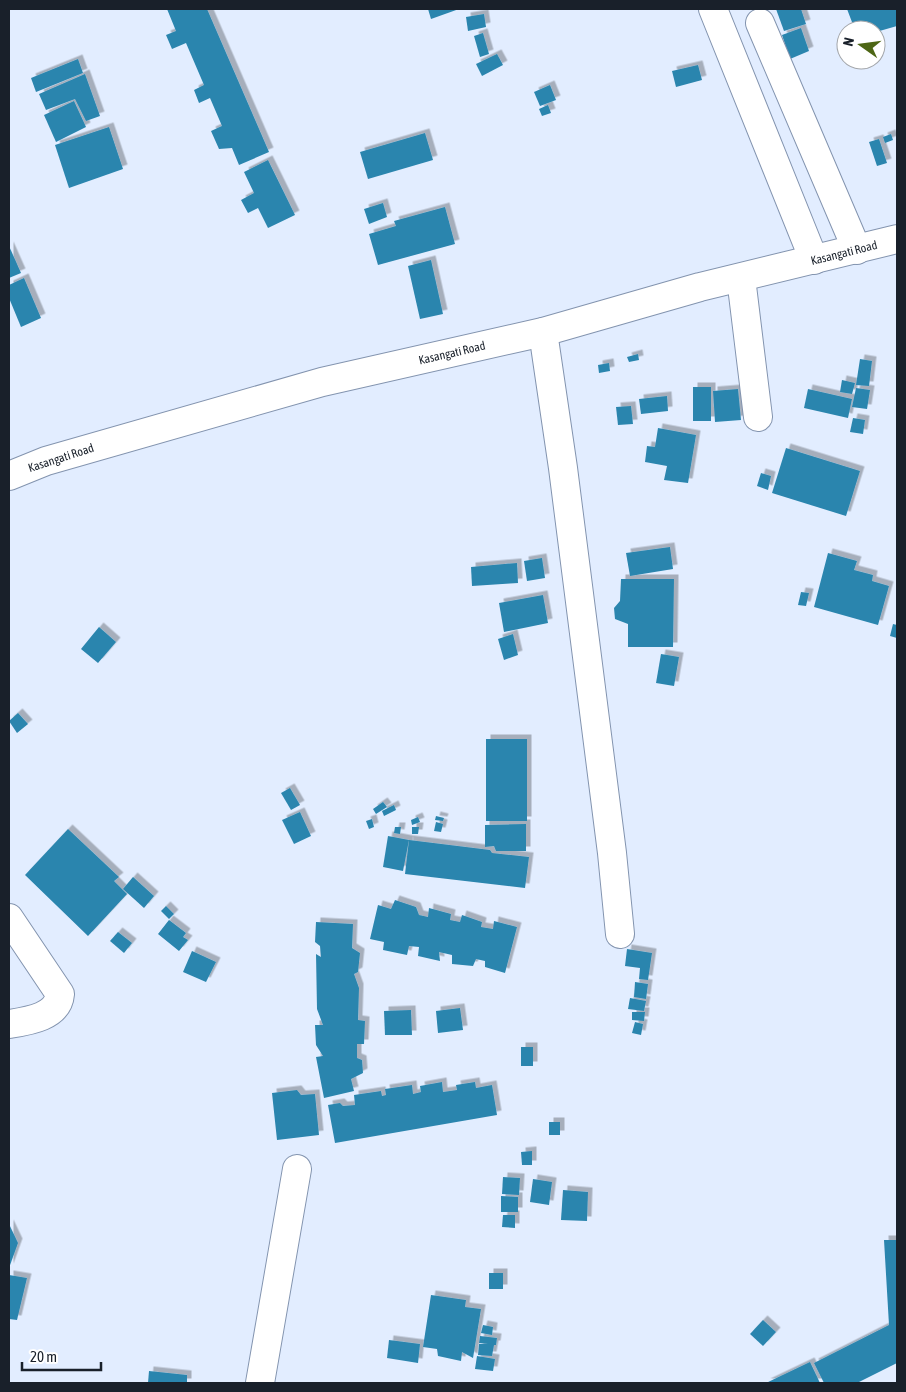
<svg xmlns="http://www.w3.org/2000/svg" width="906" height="1392" viewBox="0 0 906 1392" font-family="'Asap Condensed',sans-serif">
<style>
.building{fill:#2a85ae;filter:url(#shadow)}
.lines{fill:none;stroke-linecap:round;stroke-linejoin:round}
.minor-casing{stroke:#8394af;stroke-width:30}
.minor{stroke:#fff;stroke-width:28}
.labels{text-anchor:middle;stroke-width:4;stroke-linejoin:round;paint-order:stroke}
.street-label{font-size:12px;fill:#19202a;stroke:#fff}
</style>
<defs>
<filter id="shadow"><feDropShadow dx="4.5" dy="-4.5" stdDeviation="0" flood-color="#0004"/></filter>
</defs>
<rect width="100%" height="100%" fill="#e2edff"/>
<!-- building -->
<g class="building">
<path d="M167 9H207L269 152 239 165 232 148 219 149 211 131 222 126 210 98 199 103 194 90 204 85 186 43 172 49 166 35 176 31Z"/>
<path d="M428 9H459L431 19Z"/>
<path d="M776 9H801L806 24 784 31Z"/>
<path d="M847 9H897V26L876 32V30H855Z"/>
<path d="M484 14 486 27 468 31 466 17Z"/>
<path d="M801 28 809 51 790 59 782 35Z"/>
<path d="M483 33 489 54 480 57 474 36Z"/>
<path d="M497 54 503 65 482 76 476 64Z"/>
<path d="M78 59 83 73 36 92 31 78Z"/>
<path d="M698 65 702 80 676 87 672 71Z"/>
<path d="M85 74 100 116 86 121 75 99 46 110 39 94Z"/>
<path d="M550 85 556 100 540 106 534 92Z"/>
<path d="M74 101 86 127 56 142 44 115Z"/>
<path d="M548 105 551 113 542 116 539 109Z"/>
<path d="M109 127 123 169 69 188 55 145Z"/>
<path d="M425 133 433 160 368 179 360 152Z"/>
<path d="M891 134 893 140 885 143 883 137Z"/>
<path d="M879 139 887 163 877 166 869 142Z"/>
<path d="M268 160 295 215 268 228 258 208 248 213 241 200 254 193 244 172Z"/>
<path d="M383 203 387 217 369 224 364 209Z"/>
<path d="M445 207 455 244 378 265 369 234 396 226 394 221Z"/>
<path d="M9 246 21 273 9 278Z"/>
<path d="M431 260 443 314 420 319 408 266Z"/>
<path d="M24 278 41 318 21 327 9 298V285Z"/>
<path d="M638 354 639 360 629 362 627 357Z"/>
<path d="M860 359 872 361 869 386 856 385Z"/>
<path d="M609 363 610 371 599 373 598 365Z"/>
<path d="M842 380 855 383 852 394 840 392Z"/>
<rect x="693" y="387" width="18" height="34"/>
<path d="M856 388 870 390 867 409 852 407Z"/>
<path d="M738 389 741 420 715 422 713 391Z"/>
<path d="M808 389 852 399 848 418 804 408Z"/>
<path d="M667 396 668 411 641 414 639 399Z"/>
<path d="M631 406 633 424 618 425 616 407Z"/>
<path d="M853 418 865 420 863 434 850 432Z"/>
<path d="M658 428 696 435 688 483 664 480 667 466 645 462 647 446 655 447Z"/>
<path d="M786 448 860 471 846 516 772 493Z"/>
<path d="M761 473 771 476 768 490 757 486Z"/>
<path d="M670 547 673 569 630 576 626 553Z"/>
<path d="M828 553 857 561 854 570 873 575 872 581 889 586 878 625 814 607Z"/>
<path d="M542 558 545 578 527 581 524 561Z"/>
<path d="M517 563 518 583 472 586 471 567Z"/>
<path d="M621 579H674L673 647H628V624L615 619 614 608 620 601Z"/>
<path d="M801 592 809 593 806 606 798 605Z"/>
<path d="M543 595 548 623 504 632 499 603Z"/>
<path d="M893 624 897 625V638L890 636Z"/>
<path d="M99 627 116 642 98 663 81 649Z"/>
<path d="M513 634 518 655 504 660 498 639Z"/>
<path d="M661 654 679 657 674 686 656 683Z"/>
<path d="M18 713 28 724 17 733 9 721Z"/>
<rect x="486" y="739" width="41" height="82"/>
<path d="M290 788 300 805 291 810 281 793Z"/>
<path d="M383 802 387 807 376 814 373 809Z"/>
<path d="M394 805 396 810 384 816 382 811Z"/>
<path d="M300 812 311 836 294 844 282 820Z"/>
<path d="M436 816 444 818 443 821 435 820Z"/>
<path d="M418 817 420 822 412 825 411 820Z"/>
<path d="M372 819 374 827 369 829 366 821Z"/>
<path d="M436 822 443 824 441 832 434 831Z"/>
<path d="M526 824V851H496L494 846 485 847V825Z"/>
<path d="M395 827H401L400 834 394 833Z"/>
<path d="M412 827H419L418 834H412Z"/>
<path d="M68 829 119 877 114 881 127 894 88 936 25 875Z"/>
<path d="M388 836 409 840 403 871 383 867Z"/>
<path d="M409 840 490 850 492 853 529 857 525 888 405 874Z"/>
<path d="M133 877 154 896 144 908 123 889Z"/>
<path d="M395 900 416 907 419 915 428 917 429 908 451 914 450 920 460 922 462 915 482 922 481 927 493 929 494 921 517 927 505 973 485 967V961L476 959 473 966 452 964V955L439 952 440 961 418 956 419 947 409 946 407 955 383 950 384 942 370 939 378 905 391 909Z"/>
<path d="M166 906 174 914 169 919 161 911Z"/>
<path d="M169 920 186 933 183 937 188 940 179 951 158 934Z"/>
<path d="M316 922 353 924 352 948 360 953 358 972 354 974 359 988 358 1020 365 1021 364 1044H357V1058L362 1060 363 1073 351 1079 354 1091 324 1098 316 1057 323 1056 316 1045 315 1025H323L317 1009 316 954 321 957 320 946 315 942Z"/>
<path d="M118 932 132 943 124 953 110 941Z"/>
<path d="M627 949 652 953 648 980 639 979 640 968 625 966Z"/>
<path d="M192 951 216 962 206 982 183 972Z"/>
<path d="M635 982 648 984 646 999 634 997Z"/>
<path d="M630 998 646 1001 644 1011 628 1009Z"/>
<path d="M460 1008 463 1030 438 1033 436 1011Z"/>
<path d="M411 1010 412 1035H385L384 1011Z"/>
<path d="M632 1012H645L644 1021 632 1020Z"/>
<path d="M635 1022 643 1024 641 1035 632 1033Z"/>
<rect x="521" y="1047" width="12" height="19"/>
<path d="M442 1082 443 1092 457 1090 456 1085 475 1082 476 1088 492 1085 497 1115 335 1143 328 1105 340 1103 343 1106 355 1105 354 1095 381 1091 382 1096 386 1095 385 1089 412 1085 413 1094 421 1092 420 1086Z"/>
<path d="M297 1090 301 1095 315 1094 319 1135 277 1140 272 1093Z"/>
<rect x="549" y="1122" width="11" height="13"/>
<path d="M532 1151V1165H522L521 1152Z"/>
<path d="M503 1177 520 1178 519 1195 502 1194Z"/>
<path d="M533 1179 552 1182 549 1205 530 1202Z"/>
<path d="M563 1190 588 1192 587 1221 561 1220Z"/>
<path d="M501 1196 518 1197V1212H501Z"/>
<path d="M503 1215H515V1228L502 1227Z"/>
<path d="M9 1224 18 1243 9 1268Z"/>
<path d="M884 1240H897V1363L857 1383H824L814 1363 889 1325Z"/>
<rect x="489" y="1273" width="14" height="16"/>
<path d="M9 1275 27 1278 17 1320 9 1319Z"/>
<path d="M431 1295 466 1300 465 1307 481 1309 473 1358 462 1352 461 1361 438 1356 437 1349 423 1347Z"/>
<path d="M763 1320 776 1332 763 1346 750 1334Z"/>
<path d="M483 1325 493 1327 492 1335 481 1333Z"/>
<path d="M480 1336 497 1338 496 1345H494L492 1356 478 1355 479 1344H488L479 1343Z"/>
<path d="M389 1340 420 1344 418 1363 387 1358Z"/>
<path d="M477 1356 495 1359 493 1371 475 1369Z"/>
<path d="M810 1362 820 1383H766Z"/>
<path d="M149 1371 187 1375V1383H148Z"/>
</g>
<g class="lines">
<!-- minor casing -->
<g class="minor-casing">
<g id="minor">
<path d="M713 9 814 260"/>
<path d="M760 23 857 250"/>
<path d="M741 278 758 417"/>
<path d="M543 332 563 468 612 853 620 934"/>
<path d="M9 476 46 461 322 382 543 332 700 287 897 239"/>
<path d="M9 918 60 994C58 1017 28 1021 9 1024"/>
<path d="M260 1383 297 1169"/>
</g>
</g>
<!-- minor -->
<use href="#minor" class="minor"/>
</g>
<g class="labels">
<!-- street labels -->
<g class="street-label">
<text transform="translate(844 253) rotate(-14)" y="4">Kasangati Road</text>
<text transform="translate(452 353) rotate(-13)" y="4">Kasangati Road</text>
<text transform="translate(61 458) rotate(-18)" y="4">Kasangati Road</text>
</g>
</g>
<!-- border -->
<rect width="906" height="1392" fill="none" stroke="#19202a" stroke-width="20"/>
<!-- north arrow -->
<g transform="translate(861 45) rotate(284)"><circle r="24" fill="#ffffff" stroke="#a3a6aa"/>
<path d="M0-4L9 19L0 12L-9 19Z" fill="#4d6615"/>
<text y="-8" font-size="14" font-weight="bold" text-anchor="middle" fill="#19202a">N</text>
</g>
<!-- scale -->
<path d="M22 1362v8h79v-8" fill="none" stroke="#19202a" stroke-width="2.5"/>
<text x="30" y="1362" font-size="15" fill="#19202a" stroke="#ffffff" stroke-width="4" paint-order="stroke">20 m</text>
</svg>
